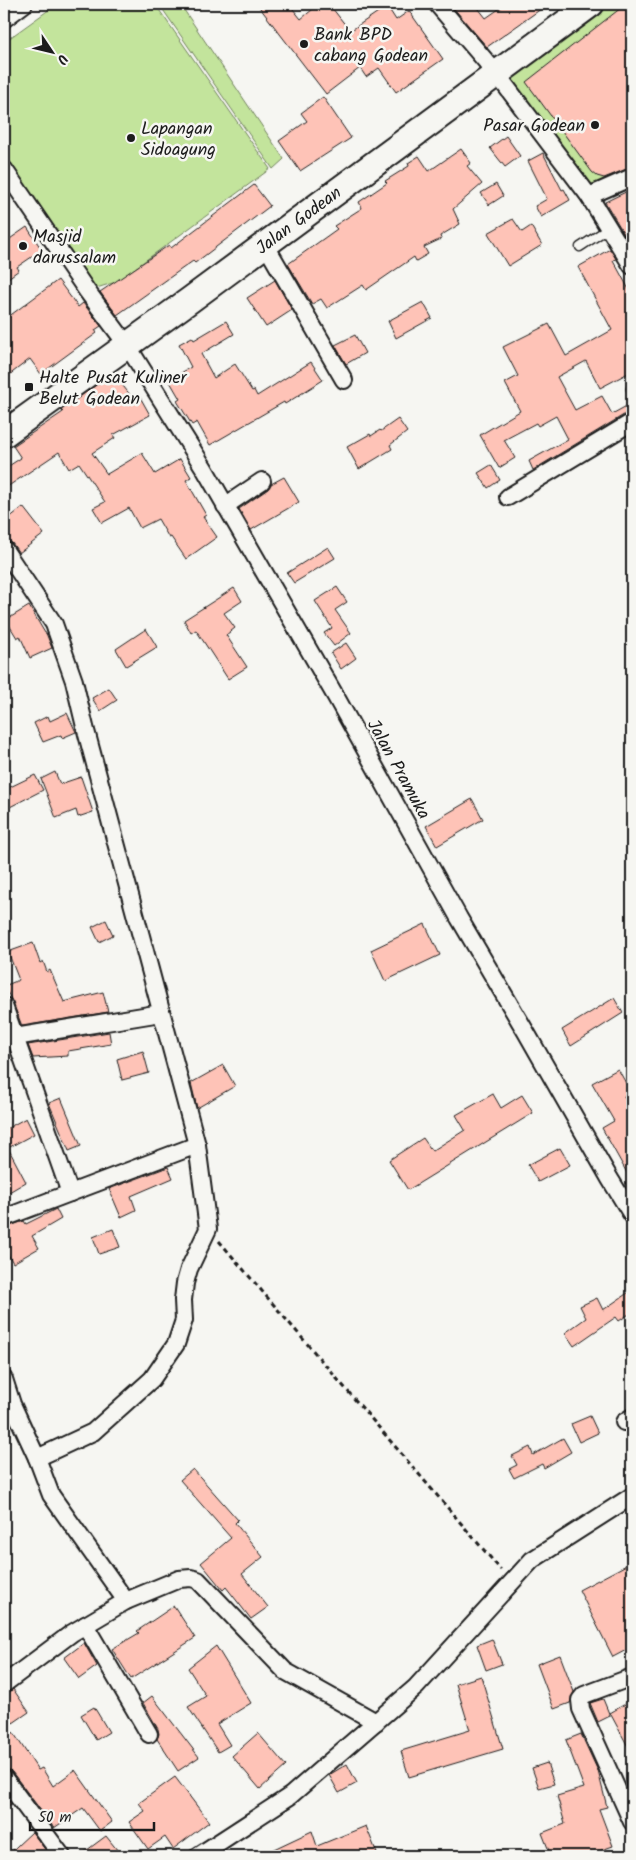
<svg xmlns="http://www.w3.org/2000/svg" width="636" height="1860" viewBox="0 0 636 1860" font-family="Kalam,sans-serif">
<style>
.green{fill:#c3e49c;stroke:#70805c}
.building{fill:#fec3b7;stroke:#1c1c1c}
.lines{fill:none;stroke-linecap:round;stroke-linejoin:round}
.lane-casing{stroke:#1c1c1c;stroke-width:11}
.street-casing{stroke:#1c1c1c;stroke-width:20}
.primary-casing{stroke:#1c1c1c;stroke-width:29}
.path{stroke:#1c1c1c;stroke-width:3;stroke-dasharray:5 4;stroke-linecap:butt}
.lane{stroke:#f6f6f2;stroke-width:8}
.street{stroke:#f6f6f2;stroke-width:16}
.primary{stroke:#f6f6f2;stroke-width:25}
.poi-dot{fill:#1c1c1c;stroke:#f6f6f2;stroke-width:2}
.labels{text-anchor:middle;stroke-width:5;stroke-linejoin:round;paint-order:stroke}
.poi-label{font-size:18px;fill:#1c1c1c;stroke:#f6f6f2;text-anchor:start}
.street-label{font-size:18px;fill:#1c1c1c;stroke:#f6f6f2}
</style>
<rect width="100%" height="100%" fill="#f6f6f2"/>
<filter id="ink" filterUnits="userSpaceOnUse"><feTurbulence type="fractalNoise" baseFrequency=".02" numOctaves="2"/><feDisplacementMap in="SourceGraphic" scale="10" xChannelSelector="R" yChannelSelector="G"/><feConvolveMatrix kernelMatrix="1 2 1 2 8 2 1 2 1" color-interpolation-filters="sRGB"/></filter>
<g filter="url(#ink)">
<!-- green -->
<g class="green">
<path d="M57 4H155L270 169 116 282 90 290 4 167V42Z"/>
<path d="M159 4H180L284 159 273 169Z"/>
<path d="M591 4H632V177L589 196 496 73Z"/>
</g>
<!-- building -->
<g class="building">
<path d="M257 4H289L301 19 319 4H329L350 31 387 6 396 20 409 11 443 59 396 92 379 68 366 77 360 68 326 94Z"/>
<path d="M450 4H475L486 18 506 4H548L487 47Z"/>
<path d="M626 4H632V167L604 178 597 176 592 172 526 82Z"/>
<path d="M323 97 351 138 300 171 279 141 307 121 301 113Z"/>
<path d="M506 136 520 156 505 167 490 148Z"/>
<path d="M461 149 471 163 467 166 482 184 453 209 460 224 440 236 441 239 424 247 428 254 416 261 414 257 366 290 363 285 327 308 321 299 312 304 288 264 337 229 334 226 362 208 359 202 387 183 385 181 409 166 408 163 419 156 429 171Z"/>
<path d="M543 153 562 190 564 189 570 200 541 217 535 206 547 199 528 161Z"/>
<path d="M496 184 503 196 489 205 481 193Z"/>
<path d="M254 185 270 206 195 263 193 261 117 315 100 292 169 245 171 248Z"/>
<path d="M632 189V247L605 202Z"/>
<path d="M513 219 522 232 531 226 542 245 508 266 488 233Z"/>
<path d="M27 227 42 250 17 267 19 270 4 281V243Z"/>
<path d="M610 249 616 259 613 260 632 295V371L600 388 586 361 557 377 575 410 602 396 612 414 632 403V412L627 413 533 470 529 461 568 439 556 416 538 426 536 423 504 440 515 458 499 468 480 435 520 411 505 383 518 376 503 347 549 324 566 356 612 330 578 267Z"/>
<path d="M58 280 78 307 83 303 101 326 95 330 97 333 41 374 30 359 4 379V320Z"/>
<path d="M275 280 292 310 266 327 247 298Z"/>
<path d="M423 302 432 318 396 338 388 321Z"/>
<path d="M226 321 234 334 201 354 214 378 235 364 252 391 254 390 257 396 311 362 323 380 285 404 284 402 210 445 197 422 192 425 177 401 180 399 169 380 191 367 179 344 192 337 194 340Z"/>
<path d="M355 335 365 353 346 364 335 345Z"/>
<path d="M113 373 134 400 140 397 150 415 113 435 115 438 92 453 107 474 142 453 155 474 180 459 191 477 186 480 206 515 203 517 217 537 186 559 171 537 169 538 158 519 140 528 129 508 102 523 93 508 105 502 79 463 69 469 59 452 4 489V469L21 458 13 446 63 412 61 410Z"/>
<path d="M398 419 407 432 390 445 392 449 359 469 347 447 370 434 371 436 380 430 381 431Z"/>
<path d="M491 465 500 480 488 488 478 473Z"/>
<path d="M284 477 299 502 251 530 239 509 268 489 271 484Z"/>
<path d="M23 507 44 534 19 553 12 543 4 539V522Z"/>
<path d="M328 547 335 558 294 583 287 573Z"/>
<path d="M337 587 347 602 335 610 351 633 334 646 324 633 332 628 315 601Z"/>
<path d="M234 588 242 601 224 613 235 628 226 635 247 667 228 679 196 630 191 633 184 620Z"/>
<path d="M29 606 45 633H46L52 648 30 658 20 636 17 638 6 620Z"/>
<path d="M146 629 157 647 126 666 116 649Z"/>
<path d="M346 643 356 658 341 669 331 653Z"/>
<path d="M109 688 117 700 100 711 92 698Z"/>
<path d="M67 713 76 732 62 738 61 735 43 742 34 723 48 716 50 721Z"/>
<path d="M55 772 60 784 81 777 93 812 78 817 76 810 56 818 41 779Z"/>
<path d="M35 775 43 790 4 810V790Z"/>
<path d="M472 799 483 819 437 846 426 826Z"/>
<path d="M106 920 113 935 99 942 92 927Z"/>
<path d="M425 924 440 955 385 981 371 950Z"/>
<path d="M33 943 40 963 43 961 47 972 50 970 64 1002 103 992 108 1012 22 1026 13 1003 4 986 19 980 8 952Z"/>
<path d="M614 998 623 1013 571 1046 562 1030Z"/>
<path d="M109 1032 111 1044 68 1051V1056L33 1058 28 1045Z"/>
<path d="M143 1051 149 1073 122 1080 117 1059Z"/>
<path d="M223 1065 235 1086 197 1108 191 1083Z"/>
<path d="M618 1069 631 1092 624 1096 632 1113V1182L602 1128 614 1121 592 1083Z"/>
<path d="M493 1094 501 1108 522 1095 533 1113 408 1190 389 1160 423 1138 432 1151 465 1130 456 1115Z"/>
<path d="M61 1098 81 1146 69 1151 49 1103Z"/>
<path d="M26 1118 34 1134 8 1148 26 1182 4 1195V1130Z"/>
<path d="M560 1148 570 1165 538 1182 528 1165Z"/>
<path d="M168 1167 173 1178 131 1196 136 1210 121 1217 109 1189Z"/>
<path d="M56 1209 61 1219 32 1236 39 1248 13 1263 4 1247V1228L24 1221 26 1224Z"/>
<path d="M113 1229 120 1247 99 1254 93 1237Z"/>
<path d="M632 1290V1312L619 1321 616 1317 574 1346 565 1333 586 1318 580 1306 597 1298 603 1310Z"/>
<path d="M590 1416 598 1433 579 1442 571 1424Z"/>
<path d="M563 1438 571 1452 544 1468 542 1464 514 1478 509 1469 517 1465 512 1456 530 1447 533 1455Z"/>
<path d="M193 1469 238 1520 235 1523 263 1557 242 1574 268 1607 251 1619 226 1587 223 1590 201 1563 231 1538 180 1480Z"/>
<path d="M632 1562V1647L613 1657 579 1590Z"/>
<path d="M174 1606 195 1638 131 1679 112 1649 139 1633 137 1631Z"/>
<path d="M492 1639 502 1664 486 1670 477 1645Z"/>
<path d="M84 1643 97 1666 79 1679 64 1658Z"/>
<path d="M216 1646 251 1703 217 1724 230 1745 218 1752 188 1707 206 1696 188 1668Z"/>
<path d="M560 1655 574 1692 570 1703 554 1709 537 1664Z"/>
<path d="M481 1676 503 1749 409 1777 401 1751 470 1730 456 1684Z"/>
<path d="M13 1689 29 1712 13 1723 4 1710V1696Z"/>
<path d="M152 1696 199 1757 178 1771 157 1739 159 1734 158 1729 143 1703Z"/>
<path d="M603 1699 610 1716 598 1722 590 1703Z"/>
<path d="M632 1700V1754L610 1713Z"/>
<path d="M94 1707 109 1732 96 1740 81 1715Z"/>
<path d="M13 1732 38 1770 42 1768 53 1786 75 1770 112 1822 100 1831 83 1808 54 1828 12 1772 4 1768V1738Z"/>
<path d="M258 1733 286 1766 260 1789 232 1756Z"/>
<path d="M581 1734 598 1771 607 1807 599 1809 613 1846 585 1856H551L542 1833 565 1824 557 1796 584 1788 566 1740Z"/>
<path d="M547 1763 554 1784 539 1788 532 1768Z"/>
<path d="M347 1764 357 1783 339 1793 329 1775Z"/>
<path d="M175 1777 209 1822 173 1849 165 1837 148 1849 129 1822 145 1811 139 1803Z"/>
<path d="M4 1794 11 1804 4 1809Z"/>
<path d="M366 1826 378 1856H259L312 1831 317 1846Z"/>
<path d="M32 1832 50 1856H7L17 1846Z"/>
<path d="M106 1836 122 1856H79Z"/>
</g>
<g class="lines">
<!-- lane casing -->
<g class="lane-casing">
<g id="lane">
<path d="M580 247 609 228"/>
<path d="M631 389 632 388"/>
</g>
</g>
<!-- street casing -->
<g class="street-casing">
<g id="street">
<path d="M437 4 496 73 589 196 632 266"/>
<path d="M4 19 24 4"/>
<path d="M4 169 87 291 127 345 204 468 336 697 459 918 526 1032 610 1179 632 1215"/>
<path d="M589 196 632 177"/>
<path d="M265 244 344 380"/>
<path d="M508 497 632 422"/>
<path d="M225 506 262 481"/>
<path d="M4 549 54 624 74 681 85 727 197 1145 208 1229 189 1269 185 1283 183 1300 184 1320 176 1344 152 1379 93 1432 37 1458"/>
<path d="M4 1006 70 1193"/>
<path d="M15 1037 161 1013"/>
<path d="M4 1218 197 1145"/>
<path d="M4 1379 12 1404 37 1458 51 1495 126 1601"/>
<path d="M624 1422 632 1417"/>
<path d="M85 1625 149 1734"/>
<path d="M632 1677 584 1695 580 1700 581 1709 632 1822"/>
<path d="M4 1684 72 1633 126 1601 179 1579 191 1578 198 1580 285 1671 376 1722"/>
<path d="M4 1778 62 1856"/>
<path d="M198 1856 290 1796 416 1687 532 1560 632 1496"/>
</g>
</g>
<!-- primary casing -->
<g class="primary-casing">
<g id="primary">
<path id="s1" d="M4 434 190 300 591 4"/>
</g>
</g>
<!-- path -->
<path class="path" d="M219 1241 501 1570"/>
<!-- lane -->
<use href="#lane" class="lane"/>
<!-- street -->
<use href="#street" class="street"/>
<!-- primary -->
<use href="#primary" class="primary"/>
</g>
</g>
<!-- markers -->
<g class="poi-dot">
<circle cx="304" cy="44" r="5"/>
<circle cx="595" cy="125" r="5"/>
<circle cx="131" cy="138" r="5"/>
<circle cx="23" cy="246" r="5"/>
<rect x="24" y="382" width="10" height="10" rx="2.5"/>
</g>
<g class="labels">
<!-- poi labels -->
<g class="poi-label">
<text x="314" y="40">Bank BPD<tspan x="314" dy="21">cabang Godean</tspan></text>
<text x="585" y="131" text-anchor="end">Pasar Godean</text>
<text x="141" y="134">Lapangan<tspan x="141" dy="21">Sidoagung</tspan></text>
<text x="33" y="242">Masjid<tspan x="33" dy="21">darussalam</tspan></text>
<text x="39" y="383">Halte Pusat Kuliner<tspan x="39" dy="21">Belut Godean</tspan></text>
</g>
<!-- street labels -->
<g class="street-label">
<text dy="6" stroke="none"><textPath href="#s1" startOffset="364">Jalan Godean</textPath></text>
<text transform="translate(399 769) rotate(61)" y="6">Jalan Pramuka</text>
</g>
</g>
<!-- margin -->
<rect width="636" height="1860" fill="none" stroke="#f6f6f2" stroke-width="20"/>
<rect x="10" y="10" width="616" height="1840" fill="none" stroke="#1c1c1c" stroke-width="2" filter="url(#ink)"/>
<!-- north arrow -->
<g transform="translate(52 52) rotate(125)" stroke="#f6f6f2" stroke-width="4" paint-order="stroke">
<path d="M0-4L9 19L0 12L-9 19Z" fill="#1c1c1c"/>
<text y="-8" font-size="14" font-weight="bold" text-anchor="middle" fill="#1c1c1c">U</text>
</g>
<!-- scale -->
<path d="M30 1822v8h124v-8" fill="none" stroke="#1c1c1c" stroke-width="2.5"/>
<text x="38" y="1822" font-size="15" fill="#1c1c1c" stroke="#f6f6f2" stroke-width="4" paint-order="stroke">50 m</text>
</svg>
